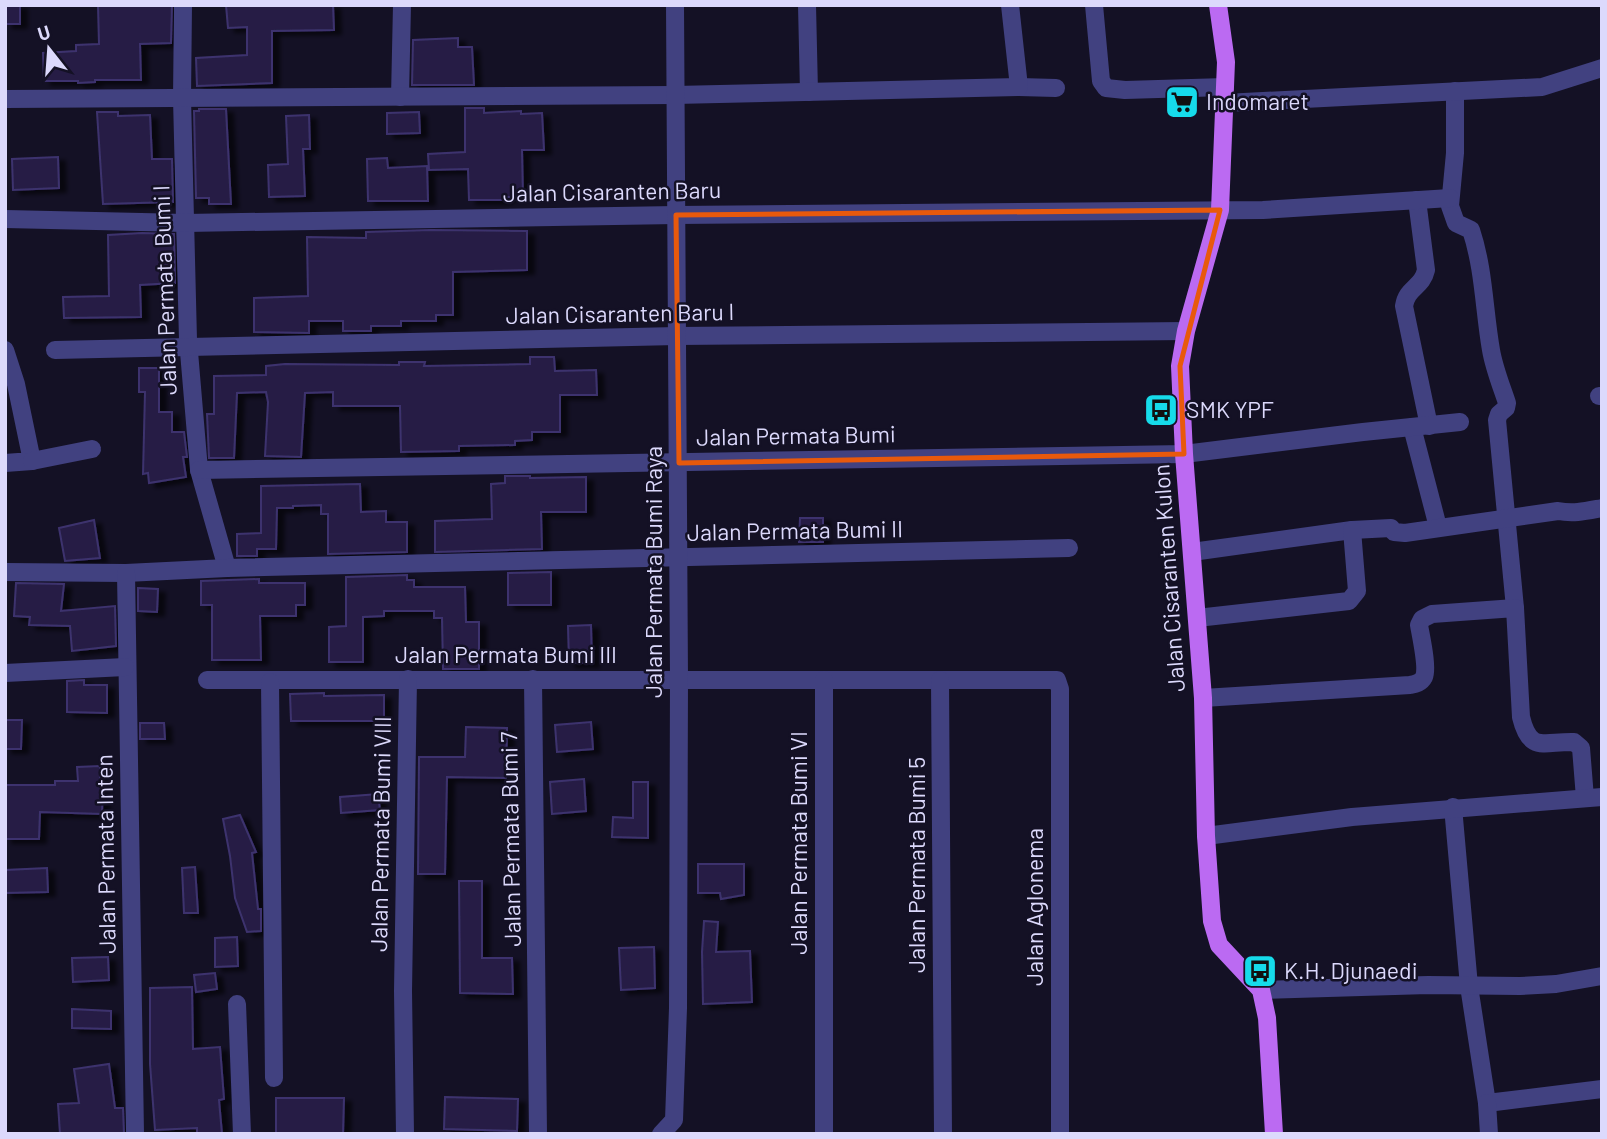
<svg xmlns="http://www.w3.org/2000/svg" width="1607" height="1139" viewBox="0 0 1607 1139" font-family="Barlow,sans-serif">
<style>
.building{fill:#261f44;stroke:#3d336e;stroke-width:2;filter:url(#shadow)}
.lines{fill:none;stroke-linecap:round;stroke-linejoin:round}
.minor{stroke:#414180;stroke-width:18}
.major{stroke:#bb6af2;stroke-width:18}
.marked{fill:none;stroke:#e8590c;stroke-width:5;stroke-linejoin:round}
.labels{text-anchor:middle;stroke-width:5;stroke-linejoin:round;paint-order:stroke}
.poi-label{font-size:23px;fill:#dcd9fc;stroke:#141125;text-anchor:start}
.street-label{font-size:23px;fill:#dcd9fc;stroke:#141125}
</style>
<defs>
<filter id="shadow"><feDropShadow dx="7" dy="4" stdDeviation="2" flood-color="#0009"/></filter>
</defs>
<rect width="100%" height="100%" fill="#141125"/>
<!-- building -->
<g class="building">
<path d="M5 5H20V24H6Z"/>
<path d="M98 5H172L171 43 140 44 141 80H95V82L78 83V81H44L43 53 76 51V45L99 44Z"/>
<path d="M226 5H333L334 30 272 31V83L197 86 196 58 247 55V27L228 28Z"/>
<path d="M458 38V47H472L474 85H412L413 40Z"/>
<path d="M465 108H484V113L521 111V114L542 113 544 150H522L523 197H505V200H469L468 169 429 170 428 154 465 152Z"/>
<path d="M199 109H226L231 204H209V198H196L194 111H199Z"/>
<path d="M97 112H118V116L150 115 152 159H172L173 202 103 204Z"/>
<path d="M419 112 420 133 387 134V113Z"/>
<path d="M309 115 310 149H303L305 196 269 197 268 165 288 164 286 116Z"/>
<path d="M58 157 59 188 13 190 12 159Z"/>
<path d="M387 158 388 168 427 166 428 201H368L367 159Z"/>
<path d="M431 230 527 231V270L453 272V315H436V321H401V326H371V331H343V321H309V333L254 332V298L308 296 307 237 366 238V232Z"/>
<path d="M142 233 174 234 175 283 140 285 141 317 64 318 63 297 109 296 108 235Z"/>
<path d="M530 357H554L555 371 596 370 597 395H560V432H532V440L515 441V445L459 446V451L401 452 400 406H333V392L305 393 301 457 265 456 268 402 266 392 237 393 234 458H209L207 414H214V376L266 375V366L285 364 399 365V362H425L424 366 530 364Z"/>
<path d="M139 368H159V412H172V432H184L187 457H183L186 477 149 483 148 473 143 474 145 392H139Z"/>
<path d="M505 476H530V478L586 477V512H541L542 549 435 552V521L492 519 491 484 505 483Z"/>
<path d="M360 484 361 512 386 511V522H407V552L328 554V514H321V505L293 506V508H277L276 549H257V556H237V534L261 533V486Z"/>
<path d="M800 518H823V542H799Z"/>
<path d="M94 520 100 558 65 561 59 528Z"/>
<path d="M551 572V605H508V573Z"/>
<path d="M407 575V580H414V587H465L466 622H479V669H443L442 618H434V611H384V616L363 617V662H329V627L346 626V577Z"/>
<path d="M259 579V583H305V605H296V616H260L261 660H212V605H201V581Z"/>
<path d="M16 583 64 584 61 611 115 606 116 646 72 651 70 626 29 625 30 617 14 616Z"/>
<path d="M138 588 158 589 157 612 138 611Z"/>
<path d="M591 625 592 663H569L568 626Z"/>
<path d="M84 680V685H107V713L67 712V681Z"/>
<path d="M324 693V696L384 695V721H291L290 694Z"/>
<path d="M5 720H22L21 749H5Z"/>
<path d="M591 722 593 749 557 752 555 725Z"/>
<path d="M140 723H164L165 739H140Z"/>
<path d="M466 727 507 728 506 778 447 777 445 874H418L419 757H465Z"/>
<path d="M100 766V782H103L102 814 40 812 39 839H5V785H55V781H78L77 767Z"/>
<path d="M584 779 586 811 552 814 550 782Z"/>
<path d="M633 782H648V838L612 837 613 817 633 818Z"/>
<path d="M378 794 380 810 341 813 340 797Z"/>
<path d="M240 815 256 852 252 853 258 909H261V931L247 932 235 898 230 856 223 819Z"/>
<path d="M698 864H744V895L721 899 720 893H698Z"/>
<path d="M195 867 198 913H184L182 868Z"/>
<path d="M47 868 48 892 5 893V870Z"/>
<path d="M459 881H482V958H512L513 994 460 993Z"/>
<path d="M704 921 718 922 716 952 750 951 752 1002 703 1004 702 952Z"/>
<path d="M237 937 238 966 215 967V938Z"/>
<path d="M654 947 655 988 621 990 619 948Z"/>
<path d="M108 957 109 980 73 982 72 958Z"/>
<path d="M215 973 217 989 196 992 194 975Z"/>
<path d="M192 987 193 1049 220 1047 224 1099 219 1100 222 1134H197V1128L155 1130 150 1064V988Z"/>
<path d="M72 1009 111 1011V1029L72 1028Z"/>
<path d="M109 1064 115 1108H123L124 1134H60L58 1104 79 1103 74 1069Z"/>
<path d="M445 1097 518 1099 517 1131 444 1129Z"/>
<path d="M276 1098H344L343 1134H276Z"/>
</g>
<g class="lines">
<!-- minor -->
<g class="minor">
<path d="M183 5 182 98 188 340 199 470 227 568"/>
<path d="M807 5 809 92"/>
<path d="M1094 5 1101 81 1106 88 1125 90 1225 87"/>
<path d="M1019 87 1056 88"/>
<path d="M1455 91V153L1450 206 1456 223 1471 230C1484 269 1484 310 1491 350 1494 368 1501 385 1507 403L1506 408 1499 414 1497 420 1515 608"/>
<path d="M400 97 402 5"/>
<path d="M5 99 675 95 1019 87 1010 5"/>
<path d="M1225 103 1542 87 1602 68"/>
<path d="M1417 200 1426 270C1422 288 1407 287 1404 306L1429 426"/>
<path d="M5 219 186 223 676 215 1263 210 1450 198"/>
<path d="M5 350 16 384 32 461 5 463"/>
<path d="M55 350 677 336 1186 331"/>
<path d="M1599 396H1602"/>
<path d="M1412 427 1438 527"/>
<path d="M32 461 92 449"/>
<path d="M199 470 1184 454 1363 432 1460 422"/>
<path d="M1192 552 1352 530 1391 528 1394 532 1405 533 1558 511C1574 514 1586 511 1602 508"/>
<path d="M5 572 126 573 227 568 1069 548"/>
<path d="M126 573 135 1134"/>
<path d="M1197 618 1349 601 1357 591 1352 530"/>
<path d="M5 673 125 667"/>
<path d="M533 679 538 1134"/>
<path d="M207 680H1057L1060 689V1134"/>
<path d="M940 680 943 1134"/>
<path d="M270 682 274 1078"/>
<path d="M1203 698 1410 685C1415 684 1421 683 1424 677 1428 667 1421 637 1419 625L1422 619 1432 614 1515 608 1521 717C1530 754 1544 741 1574 742L1581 748 1585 798"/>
<path d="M1453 807 1469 986 1487 1103 1602 1089"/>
<path d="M1206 836 1352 817 1602 797"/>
<path d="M1261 990 1428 985 1520 986 1556 984 1602 976"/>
<path d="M237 1004 242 1134"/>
<path d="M1487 1103 1489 1134"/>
<path d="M405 1134 403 991 408 679"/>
<path d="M661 1134 674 1120 678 1008 679 679 675 5"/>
<path d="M824 1134V680"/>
</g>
<!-- major -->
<path class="major" d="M1218 5 1226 62 1220 210 1186 331 1180 366 1184 454 1203 698 1206 836 1212 921 1219 945 1261 990 1267 1018 1274 1134"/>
</g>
<!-- marked area -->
<path class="marked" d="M1220 210 1180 366 1184 454 679 463 676 215Z"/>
<!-- icons -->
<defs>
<g id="supermarket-square" transform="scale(1.75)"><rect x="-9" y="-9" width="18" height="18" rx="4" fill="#16dbea" stroke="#141125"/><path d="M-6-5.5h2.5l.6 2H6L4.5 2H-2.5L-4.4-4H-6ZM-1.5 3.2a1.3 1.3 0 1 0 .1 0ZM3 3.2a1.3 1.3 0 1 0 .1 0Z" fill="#111"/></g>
<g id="bus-square" transform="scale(1.75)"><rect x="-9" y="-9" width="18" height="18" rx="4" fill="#16dbea" stroke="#141125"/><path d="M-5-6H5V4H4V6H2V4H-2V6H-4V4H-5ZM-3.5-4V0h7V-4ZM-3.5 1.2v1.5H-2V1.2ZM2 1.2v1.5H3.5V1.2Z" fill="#111"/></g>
</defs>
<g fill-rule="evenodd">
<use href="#supermarket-square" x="1182" y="102"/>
<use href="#bus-square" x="1161" y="410"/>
<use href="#bus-square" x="1260" y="971"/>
</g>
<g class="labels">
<!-- poi labels -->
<g class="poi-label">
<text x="1206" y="110">Indomaret</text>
<text x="1186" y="418">SMK YPF</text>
<text x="1284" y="979">K.H. Djunaedi</text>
</g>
<!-- street labels -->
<g class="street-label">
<text transform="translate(612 192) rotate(-1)" y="8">Jalan Cisaranten Baru</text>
<text transform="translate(165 290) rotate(-92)" y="8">Jalan Permata Bumi I</text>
<text transform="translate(620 314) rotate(-1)" y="8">Jalan Cisaranten Baru I</text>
<text transform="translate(796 436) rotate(-1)" y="8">Jalan Permata Bumi</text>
<text transform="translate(795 531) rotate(-1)" y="8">Jalan Permata Bumi II</text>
<text transform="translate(654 572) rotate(-90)" y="8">Jalan Permata Bumi Raya</text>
<text transform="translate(1169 578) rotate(-94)" y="8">Jalan Cisaranten Kulon</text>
<text x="506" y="663">Jalan Permata Bumi III</text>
<text transform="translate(381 834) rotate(-89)" y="8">Jalan Permata Bumi VIII</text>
<text transform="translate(511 839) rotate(-91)" y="8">Jalan Permata Bumi 7</text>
<text transform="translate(799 843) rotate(-90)" y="8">Jalan Permata Bumi VI</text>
<text transform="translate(106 854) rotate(-91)" y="8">Jalan Permata Inten</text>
<text transform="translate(917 865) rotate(-90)" y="8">Jalan Permata Bumi 5</text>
<text transform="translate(1035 907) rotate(-90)" y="8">Jalan Aglonema</text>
</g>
</g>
<!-- border -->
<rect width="1607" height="1139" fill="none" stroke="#dcd9fc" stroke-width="14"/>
<!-- north arrow -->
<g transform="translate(49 49) rotate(343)" stroke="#141125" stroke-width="5" paint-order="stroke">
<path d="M0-5L12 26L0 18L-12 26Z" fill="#dcd9fc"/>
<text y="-10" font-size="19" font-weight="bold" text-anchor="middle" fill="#dcd9fc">U</text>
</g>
</svg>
